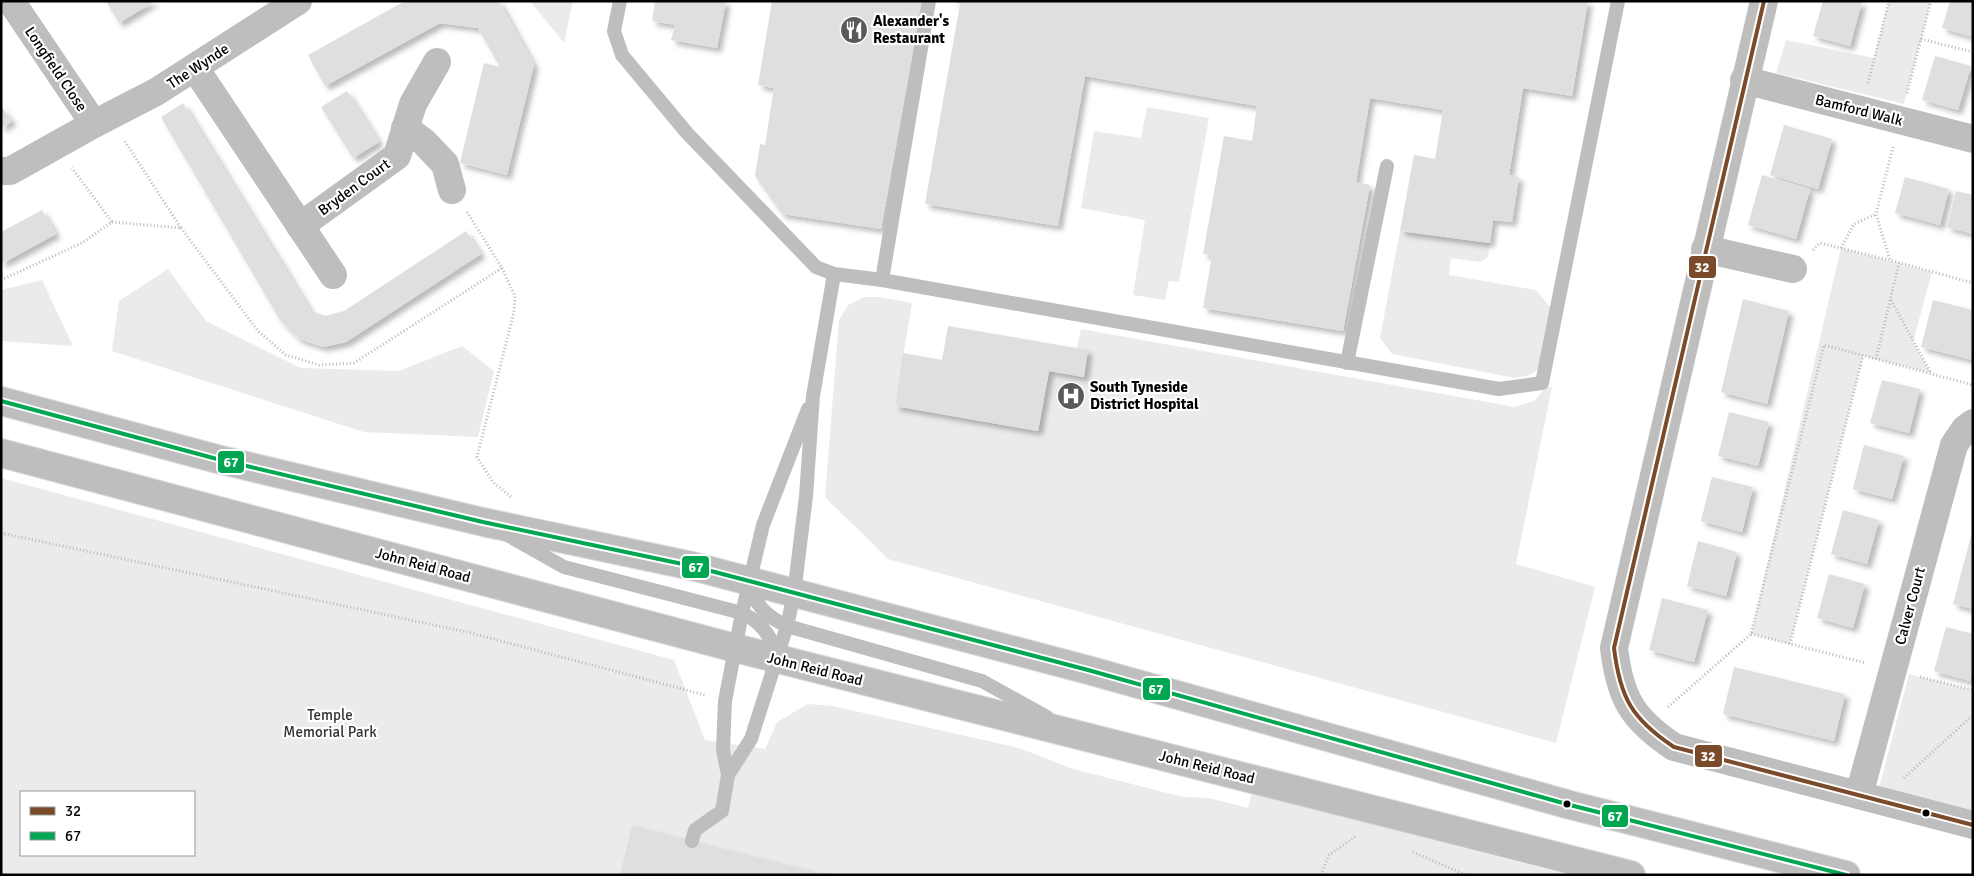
<svg xmlns="http://www.w3.org/2000/svg" width="1974" height="876" viewBox="0 0 1974 876" font-family="Signika,sans-serif">
<style>
.green{fill:#ebebeb;fill-rule:evenodd}
.building{fill:#dfdfdf;filter:url(#shadow)}
.lines{fill:none;stroke-linecap:round;stroke-linejoin:round}
.trunk-casing{stroke:#dbdbdb;stroke-width:30}
.path{stroke:#b9b9b9;stroke-width:3;stroke-dasharray:1 2.5;stroke-linecap:butt}
.service{stroke:#bebebe;stroke-width:14}
.minor{stroke:#bebebe;stroke-width:28}
.trunk{stroke:#bebebe;stroke-width:28}
.bus-1-casing{stroke:#fff;stroke-width:8}
.bus-2-casing{stroke:#fff;stroke-width:8}
.bus-1{stroke:#7a4b2a;stroke-width:4}
.bus-2{stroke:#00a651;stroke-width:4}
.bus-dot{fill:#000;stroke:#fff;stroke-width:2}
.labels{text-anchor:middle;stroke-width:4.5;stroke-linejoin:round;paint-order:stroke}
.poi-label{font-size:15px;font-weight:bold;fill:#000;stroke:#fff;text-anchor:start}
.street-label{font-size:15px;fill:#000;stroke:#fff}
.park-label{font-size:15px;fill:#323232;stroke:#fff}
.line-badge{stroke:#fff;stroke-width:2}
.badge-label{font-size:14px;text-anchor:middle;font-weight:bold;fill:#fff}
</style>
<defs>
<filter id="shadow"><feDropShadow dx="4.5" dy="4.5" stdDeviation="2.5" flood-color="#0004"/></filter>
</defs>
<rect width="100%" height="100%" fill="#fff"/>
<!-- green -->
<g class="green">
<path d="M530 1H573L564 43Z"/>
<path d="M1889 1H1931L1904 104 1776 73 1786 40 1874 58Z"/>
<path d="M1147 107 1209 118 1179 282 1169 281 1165 300 1133 295 1145 220 1081 208 1094 131 1141 138Z"/>
<path d="M1400 231 1490 243 1488 257 1480 262 1451 258 1449 275 1536 290 1551 308 1540 368 1530 375 1515 378 1392 354 1380 338Z"/>
<path d="M1841 248 1932 272 1913 342 1931 373 1863 356 1790 644 1751 634Z"/>
<path d="M168 269 206 321 301 368 399 371 462 346 494 371 478 437 364 432 112 351 119 301Z"/>
<path d="M42 280 73 346 1 341V290Z"/>
<path d="M865 297H878L912 303 895 406 1038 431 1049 371 1083 377 1088 350 1077 348 1081 329 1515 407 1534 401 1547 386 1552 387 1516 564 1595 587 1556 743 888 559 825 497 839 320 848 305Z"/>
<path d="M1 478 674 660 705 740 765 749 777 722 808 704 833 706 1019 748 1073 769 1183 797 1209 798 1248 808 1252 794 1568 875H1ZM21 792H194V855H21Z"/>
<path d="M1909 674 1973 690V811L1879 788Z"/>
</g>
<!-- building -->
<g class="building">
<path d="M106 1H155L119 23Z"/>
<path d="M405 1H499L534 65 507 175 460 163 484 63 500 67 478 28 440 23 325 86 308 55Z"/>
<path d="M655 1H726L717 48 671 40 675 25 652 21Z"/>
<path d="M772 1H922L881 229 782 214 755 176 760 144 765 145 774 88 758 85Z"/>
<path d="M951 1H1588L1572 96 1523 88 1509 175 1519 177 1512 222 1493 220 1490 243 1400 231 1414 155 1435 159 1443 110 1370 98 1356 182 1370 185 1343 331 1203 308 1212 255 1203 254 1224 136 1252 141 1257 106 1085 76 1058 226 925 204 960 4Z"/>
<path d="M1823 1 1862 2 1850 46 1813 36Z"/>
<path d="M1950 1H1973V37L1942 28Z"/>
<path d="M1935 56 1971 66 1958 110 1922 100Z"/>
<path d="M347 91 379 142 353 158 321 107Z"/>
<path d="M183 103 311 311 325 316 344 311 466 231 481 254 346 342 323 347 299 339 280 320 161 117Z"/>
<path d="M1 106 12 121 1 128Z"/>
<path d="M1784 125 1832 139 1818 189 1770 175Z"/>
<path d="M1762 175 1810 189 1796 239 1748 225Z"/>
<path d="M1905 177 1949 189 1940 225 1895 213Z"/>
<path d="M1956 191 1973 195V234L1947 227Z"/>
<path d="M42 210 56 234 1 264V232Z"/>
<path d="M1743 299 1789 311 1767 404 1721 392Z"/>
<path d="M1933 300 1973 310V360L1921 347Z"/>
<path d="M948 326 1088 350 1084 377 1049 371 1038 431 895 406 903 353 942 360Z"/>
<path d="M1882 380 1920 389 1909 433 1870 423Z"/>
<path d="M1729 412 1769 422 1758 466 1718 456Z"/>
<path d="M1864 445 1904 456 1892 499 1853 489Z"/>
<path d="M1712 477 1753 487 1742 532 1701 521Z"/>
<path d="M1843 510 1879 520 1867 564 1831 554Z"/>
<path d="M1972 532H1973V609L1953 604Z"/>
<path d="M1698 541 1737 552 1726 596 1687 586Z"/>
<path d="M1829 574 1865 584 1853 628 1817 618Z"/>
<path d="M1662 598 1708 610 1694 662 1649 650Z"/>
<path d="M1946 627 1973 634V670L1970 681 1934 671Z"/>
<path d="M1734 667 1845 694 1834 741 1723 714Z"/>
<path d="M632 825 692 841 829 875H620Z"/>
</g>
<g class="lines">
<!-- trunk casing -->
<g class="trunk-casing">
<g id="trunk">
<path d="M1 401 217 459 483 522 692 566 1088 670 1570 805 1846 875"/>
<path d="M1 453 735 648 1631 875"/>
</g>
</g>
<!-- path -->
<g class="path">
<path d="M1921 39 1973 52"/>
<path d="M1868 83 1889 1"/>
<path d="M1907 93 1931 1"/>
<path d="M1893 147 1876 214 1890 260 1973 283"/>
<path d="M112 222 181 228 124 140"/>
<path d="M181 228 258 331 286 355 319 365 354 363 502 268 467 212"/>
<path d="M1841 248 1854 224 1876 214"/>
<path d="M1813 250 1820 243 1889 260"/>
<path d="M502 268 515 296 514 312 477 457 493 482 511 497"/>
<path d="M1 280 82 243 112 222 72 168"/>
<path d="M1891 300 1931 373"/>
<path d="M1876 359 1899 263"/>
<path d="M1 533 467 632 705 695"/>
<path d="M1751 634 1866 663"/>
<path d="M1790 644 1863 356"/>
<path d="M1920 677 1973 690"/>
<path d="M1668 707 1751 634 1824 345 1973 385"/>
<path d="M1904 778 1973 715"/>
<path d="M1413 852 1466 875"/>
<path d="M1321 875 1329 855 1356 836"/>
</g>
<!-- service -->
<g class="service">
<path d="M620 1 614 31 622 55 687 133 816 267 834 274 882 280 1499 389 1542 383 1618 1"/>
<path d="M882 280 929 1"/>
<path d="M1347 363 1387 166"/>
<path d="M509 536 564 567 742 613C761 622 773 638 777 658"/>
<path d="M749 582C753 604 767 617 787 626L982 681 1047 717"/>
<path d="M728 775 751 739 787 626 794 594 806 496 813 396 834 274"/>
<path d="M692 841 695 830 722 811 728 775 723 750 725 701 742 613 763 525 808 409"/>
</g>
<!-- minor -->
<g class="minor">
<path d="M1764 1 1614 648C1620 698 1632 719 1674 747L1973 825"/>
<path d="M195 68 333 275"/>
<path d="M1744 80 1973 139"/>
<path d="M94 124 156 92 298 1"/>
<path d="M405 128 424 142 445 164 452 190"/>
<path d="M1 171H10L94 124 11 1"/>
<path d="M300 226 397 156 413 104 437 62"/>
<path d="M1705 249 1793 269"/>
<path d="M1859 795 1954 445 1965 429 1973 423"/>
</g>
<!-- trunk -->
<use href="#trunk" class="trunk"/>
<!-- bus-1 casing -->
<g class="bus-1-casing">
<path id="bus-1" d="M1764 1 1614 648C1620 698 1632 719 1674 747L1973 825"/>
</g>
<!-- bus-2 casing -->
<g class="bus-2-casing">
<path id="bus-2" d="M1 401 217 459 483 522 692 566 1088 670 1570 805 1846 875"/>
</g>
<!-- bus-1 -->
<use href="#bus-1" class="bus-1"/>
<!-- bus-2 -->
<use href="#bus-2" class="bus-2"/>
</g>
<!-- icons -->
<defs>
<g id="restaurant-disc" transform="scale(1.4375)"><circle r="9.5" fill="#595959" stroke="#fff"/><path d="M-5-6h1v4h1v-4h1v4h1v-4h1v5L-1.5 .5V6h-2V.5L-5-1ZM5-6V6H3V1.5H1.5Q1.5-4 5-6Z" fill="#fff"/></g>
<g id="hospital-disc" transform="scale(1.4375)"><circle r="9.5" fill="#595959" stroke="#fff"/><path d="M-5-5h3v3.5h4V-5h3V5h-3V1.5h-4V5h-3Z" fill="#fff"/></g>
</defs>
<g fill-rule="evenodd">
<use href="#restaurant-disc" x="854" y="30"/>
<use href="#hospital-disc" x="1071" y="396"/>
</g>
<!-- markers -->
<g class="bus-dot">
<circle cx="1567" cy="804" r="4.5"/>
<circle cx="1926" cy="813" r="4.5"/>
</g>
<g class="labels">
<!-- poi labels -->
<g class="poi-label">
<text x="873" y="26">Alexander's<tspan x="873" dy="17">Restaurant</tspan></text>
<text x="1090" y="392">South Tyneside<tspan x="1090" dy="17">District Hospital</tspan></text>
</g>
<!-- street labels -->
<g class="street-label">
<text transform="translate(198 66) rotate(-33)" y="5">The Wynde</text>
<text transform="translate(56 69) rotate(56)" y="5">Longfield Close</text>
<text transform="translate(1859 110) rotate(14)" y="5">Bamford Walk</text>
<text transform="translate(354 187) rotate(-36)" y="5">Bryden Court</text>
<text transform="translate(423 565) rotate(15)" y="5">John Reid Road</text>
<text transform="translate(1910 606) rotate(-75)" y="5">Calver Court</text>
<text transform="translate(815 669) rotate(14)" y="5">John Reid Road</text>
<text transform="translate(1207 767) rotate(14)" y="5">John Reid Road</text>
</g>
<!-- park labels -->
<g class="park-label">
<text x="330" y="720">Temple<tspan x="330" dy="17">Memorial Park</tspan></text>
</g>
</g>
<g class="line-badge">
<rect x="1688" y="255" width="29" height="24" rx="5" fill="#7a4b2a"/>
<rect x="217" y="450" width="28" height="24" rx="5" fill="#00a651"/>
<rect x="681" y="555" width="29" height="24" rx="5" fill="#00a651"/>
<rect x="1142" y="677" width="29" height="24" rx="5" fill="#00a651"/>
<rect x="1694" y="744" width="29" height="24" rx="5" fill="#7a4b2a"/>
<rect x="1601" y="804" width="28" height="24" rx="5" fill="#00a651"/>
</g>
<g class="badge-label">
<text x="1702" y="272">32</text>
<text x="231" y="467">67</text>
<text x="696" y="572">67</text>
<text x="1156" y="694">67</text>
<text x="1708" y="761">32</text>
<text x="1615" y="821">67</text>
</g>
<!-- border -->
<rect width="1974" height="876" fill="none" stroke="#000000" stroke-width="5"/>
<!-- legend -->
<rect x="20" y="791" width="175" height="65" fill="#ffffff" stroke="#999999"/>
<rect x="30" y="807" width="25" height="8" fill="#7a4b2a" stroke="#999999"/>
<text x="65" y="816" font-size="15" fill="#000000">32</text>
<rect x="30" y="832" width="25" height="8" fill="#00a651" stroke="#999999"/>
<text x="65" y="841" font-size="15" fill="#000000">67</text>
</svg>
